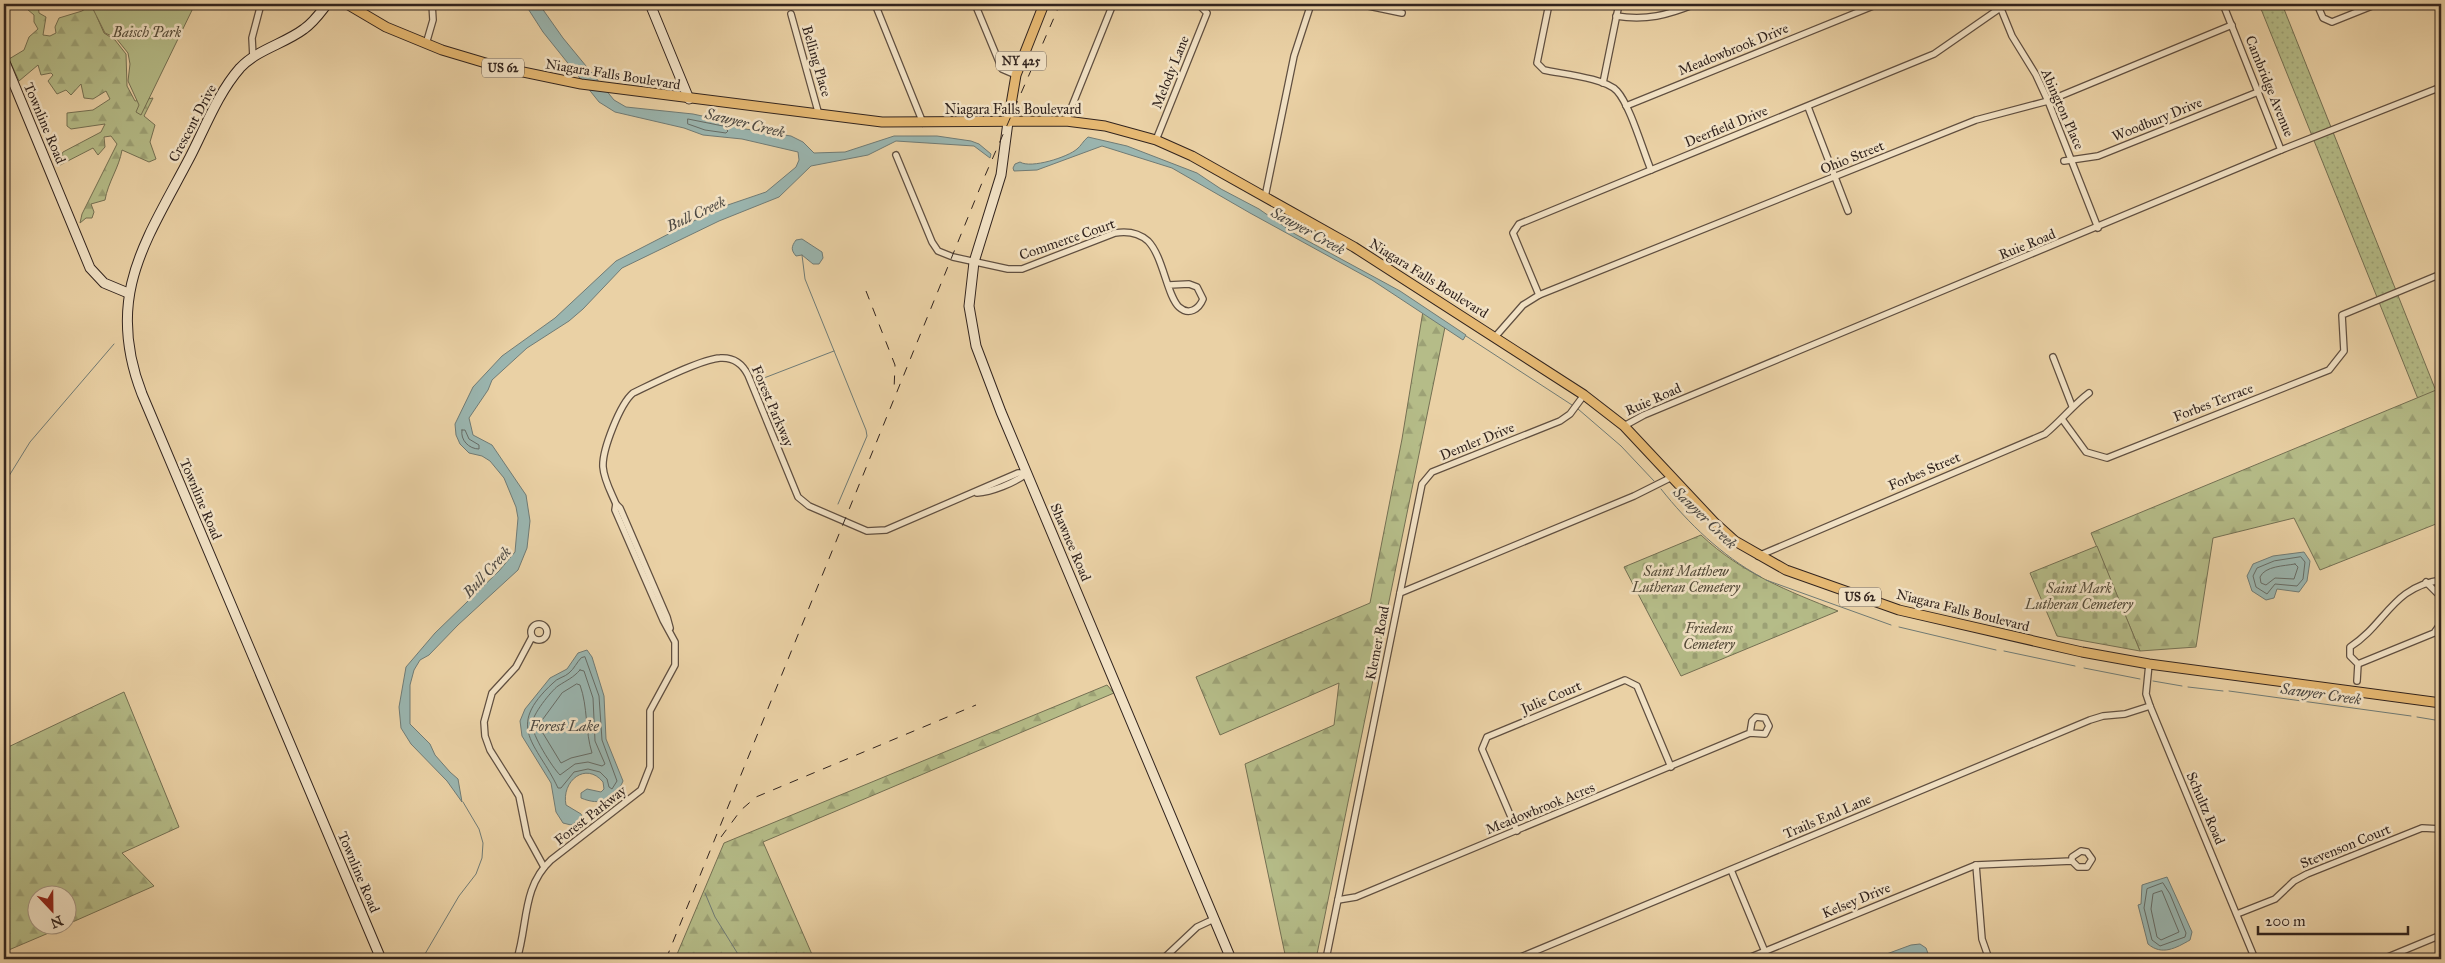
<svg xmlns="http://www.w3.org/2000/svg" width="2445" height="963" viewBox="0 0 2445 963" font-family="'IM FELL Great Primer',serif">
<style>
.grass{fill:url(#grass-dots);stroke:#747053}
.forest{fill:url(#forest-firs);stroke:#747053}
.cemetery{fill:url(#cemetery-stones);stroke:#747053}
.park{fill:#b5bc88;stroke:#747053}
.water{fill:#9ab5af;stroke:#707b75}
.lines{fill:none;stroke-linecap:round;stroke-linejoin:round}
.shore{stroke:#666c66;stroke-width:1}
.stream{stroke:#707b75;stroke-width:1}
.street-casing{stroke:#604f40;stroke-width:8}
.secondary-casing{stroke:#32241e;stroke-width:11}
.primary-casing{stroke:#32241e;stroke-width:11}
.street{stroke:#f1e1c4;stroke-width:5.5}
.secondary{stroke:#f1e1c4;stroke-width:9}
.primary{stroke:#e5b872;stroke-width:9}
.rail{stroke:#32241e;stroke-width:1;stroke-dasharray:9 9;stroke-linecap:butt}
.labels{text-anchor:middle;stroke-width:5;stroke-linejoin:round;paint-order:stroke}
.shield{fill:#f1e1c4;stroke:#6b5d50;stroke-width:1}
.shield-label{font-size:12px;font-weight:bold;fill:#32241e}
.park-label{font-size:14px;font-style:italic;fill:#534a38;stroke:#f1e1c4}
.street-label{font-size:14px;fill:#32241e;stroke:#f1e1c4}
.water-label{font-size:15px;font-style:italic;fill:#4c4842;stroke:#f1e1c4}
</style>
<defs>
<pattern id="grass-dots" width="8" height="8" patternUnits="userSpaceOnUse" patternTransform="scale(1.25)"><rect width="8" height="8" fill="#b5bc88"/><path d="M2 2h.1M6 6h.1" fill="none" stroke="#9ca175" stroke-width="1.8" stroke-linecap="round"/></pattern>
<pattern id="forest-firs" width="22" height="20" patternUnits="userSpaceOnUse" patternTransform="scale(1.25)"><rect width="22" height="20" fill="#b5bc88"/><path d="M5 1l3.5 6h-7zM16 11l3.5 6h-7z" fill="#9ca175"/></pattern>
<pattern id="cemetery-stones" width="16" height="16" patternUnits="userSpaceOnUse" patternTransform="scale(1.25)"><rect width="16" height="16" fill="#b5bc88"/><path d="M2 7V4a2 2 0 0 1 4 0v3zM10 15v-3a2 2 0 0 1 4 0v3z" fill="#9ca175"/></pattern>
</defs>
<rect width="100%" height="100%" fill="#ead1a5"/>
<filter id="stains"><feTurbulence type="fractalNoise" baseFrequency=".004" numOctaves="4"/><feColorMatrix values="0 0 0 0 .2 0 0 0 0 .09 0 0 0 0 .02 0 0 0 .5 -.17"/></filter>
<radialGradient id="worn" r=".72"><stop offset=".6" stop-color="#630" stop-opacity="0"/><stop offset="1" stop-color="#630" stop-opacity=".3"/></radialGradient>
<!-- grass -->
<path class="grass" d="M2259 4H2282L2436 391 2418 399Z"/>
<!-- forest -->
<g class="forest">
<path d="M27 4H38L39 13 46 17 43 35 50 36 56 33 55 27 59 18 82 11 92 4H103L97 17 104 33 115 40 126 54 127 86 135 101 153 98 144 116 155 125 150 142 156 159 149 162 122 150C119 168 108 182 105 200L91 204 94 212 92 218H86L80 223 82 214 117 144 111 136 104 137 105 147 98 155 93 148 60 165 56 164 63 152 101 132 105 124 71 129 67 126V113L93 110 110 99 106 91 93 99 84 98 81 84 71 95 66 90 57 94 48 81 53 75 51 73 41 75 38 65 19 81 9 59 24 50 29 37 38 29 34 22V15L27 9Z"/>
<path d="M1423 311 1445 327 1316 959H1286L1245 764 1334 725 1339 683 1220 735 1196 677 1370 603 1402 439Z"/>
<path d="M2441 388V522L2320 570 2294 518 2213 538 2196 647 2140 651 2091 533Z"/>
<path d="M1107 685 1114 693 763 842 814 959H675L724 843Z"/>
<path d="M124 692 179 827 122 853 154 886 68 924V896H38V926H65L4 952V749Z"/>
</g>
<!-- cemetery -->
<g class="cemetery">
<path d="M1701 535C1741 573 1788 591 1838 611L1681 676 1624 567Z"/>
<path d="M2097 546 2140 651 2057 636 2030 573Z"/>
</g>
<!-- park -->
<path class="park" d="M94 4H195L141 115 136 112 139 105 128 81 130 64 128 53 116 38 105 33 91 5Z"/>
<!-- water -->
<g class="water">
<path d="M525 4H539L563 38 614 100 626 107 693 114 725 121 739 128 791 136 803 142 814 153 845 152 894 136H937L971 141 979 144 991 154 990 158 974 146 896 141 868 155 811 166 779 197 719 221 622 268 583 309 569 321 527 348 492 380 488 390 469 418 473 435 492 445 526 495 530 521 527 548 518 570 458 625 429 655 420 660 414 670 410 685V724L430 744 435 755 450 772 458 779 462 802 447 781 411 744 401 728 399 707 406 667 435 633 499 571 515 552 518 518 516 507 504 478 490 461 482 456 469 453 460 444 456 435 455 424 473 387 502 356 555 318 616 261 719 208 766 192 796 167 799 160 798 152 742 139 703 135 684 128 615 112 599 102 543 32Z"/>
<path d="M1088 137 1127 146 1197 173 1221 189 1259 209 1295 234 1400 291 1466 335 1463 340 1372 280 1250 213 1172 168 1102 146 1037 170 1014 171 1013 168 1015 164 1020 162C1031 169 1068 157 1077 149 1081 146 1083 141 1088 137Z"/>
<path d="M802 239 822 252 823 258 819 264H813L802 255 796 256C791 250 791 247 796 240Z"/>
<path d="M2304 552 2310 561 2307 581 2299 592 2277 589 2274 598 2266 600 2252 591 2247 576 2253 564 2273 556Z"/>
<path d="M587 650 592 657 604 696 606 739 623 781C615 801 600 806 581 798V793L587 789 601 792 604 789 603 782C586 761 561 781 566 805L581 814 583 819 571 825 563 823 556 812 551 783 522 736 520 721 525 709 550 678 567 669 578 653Z"/>
<path d="M2167 877 2192 932 2190 940C2176 948 2162 956 2148 944L2138 905 2141 904 2142 885Z"/>
<path d="M1920 944 1926 948 1930 959H1873L1911 945Z"/>
</g>
<g class="lines">
<!-- shore -->
<g class="shore">
<path d="M688 119 723 126 728 131 726 133 705 130 688 124Z"/>
<path d="M462 430H465L469 439 479 445V449C469 449 460 440 462 430Z"/>
<path d="M2301 557 2305 562 2303 579 2297 586 2275 584 2267 594 2256 587 2253 576 2257 568 2274 561Z"/>
<path d="M2295 564 2298 567 2294 579 2275 578 2266 585 2261 583 2260 577C2265 566 2284 566 2295 564Z"/>
<path d="M585 657 599 696 602 740 617 781 612 789 609 787 607 779 600 772 588 769 574 772 561 788H558C537 743 504 728 553 683 557 678 565 677 569 673 574 669 577 662 581 658Z"/>
<path d="M580 670 584 671 593 698 595 741 605 764 602 766 588 762 575 764 560 775C552 767 532 735 532 724 532 715 551 691 558 686 567 680 573 678 580 670Z"/>
<path d="M577 684 580 685C588 707 585 731 592 753L571 758 561 763 541 730 540 723 562 693Z"/>
<path d="M2163 883 2170 894 2186 933 2185 937 2160 946 2152 940 2144 908 2147 889Z"/>
<path d="M2162 891 2179 932 2161 940 2157 937 2151 909 2153 894Z"/>
</g>
<!-- stream -->
<g class="stream">
<path d="M802 255 805 279 866 430 867 436 838 504"/>
<path d="M1466 336 1572 405"/>
<path d="M764 378 834 351"/>
<path d="M1578 409 1621 446 1654 481"/>
<path d="M4 484 30 442 114 344"/>
<path d="M1661 489C1688 523 1722 556 1761 577"/>
<path d="M1766 580 1891 625"/>
<path d="M1899 627 1996 650"/>
<path d="M2004 651 2075 666"/>
<path d="M2084 668 2140 679"/>
<path d="M2153 681 2182 686"/>
<path d="M2188 687 2223 691"/>
<path d="M2229 691 2411 716"/>
<path d="M2417 717 2441 721"/>
<path d="M705 893 715 917 741 959"/>
<path d="M422 959 459 896 476 874 482 858 483 843 479 829 463 802"/>
</g>
<!-- street casing -->
<g class="street-casing">
<g id="street">
<path d="M875 4 923 123"/>
<path d="M975 4 1002 69 1016 75"/>
<path d="M1359 4 1402 13"/>
<path d="M1549 4 1537 63 1544 70C1562 74 1605 78 1617 91 1630 105 1643 151 1651 170"/>
<path d="M1999 4 2012 36 2036 75 2048 101 2098 228"/>
<path d="M2223 4 2281 150"/>
<path d="M2317 4 2323 18 2332 22 2377 4"/>
<path d="M791 14 819 115"/>
<path d="M1616 16C1646 21 1668 15 1695 4"/>
<path d="M426 44 433 20 432 4"/>
<path d="M253 57 252 38 261 4"/>
<path d="M1603 83 1619 4"/>
<path d="M1626 106 1878 4"/>
<path d="M1808 107 1848 211"/>
<path d="M1066 121 1113 4"/>
<path d="M1156 140 1207 13 1198 4"/>
<path d="M896 155 932 242 938 251 953 257 1008 269H1022L1115 233C1127 231 1139 233 1148 241 1163 256 1167 296 1179 307 1189 316 1199 309 1203 299L1197 287 1189 284 1169 285"/>
<path d="M2064 161 2098 156 2258 92"/>
<path d="M1265 197 1294 56 1311 4"/>
<path d="M1539 295 1513 233 1519 224 1934 54 2006 4"/>
<path d="M1495 337 1523 305 1539 295 1976 120 2048 101 2232 25"/>
<path d="M2053 357 2072 406"/>
<path d="M2062 419 2086 452 2107 458 2329 370 2344 351 2342 315 2441 274"/>
<path d="M1624 426 1644 415 2281 150 2441 87"/>
<path d="M977 493C992 492 1014 483 1026 474"/>
<path d="M616 504 620 508 667 617 670 628"/>
<path d="M1758 556 2045 434C2061 421 2073 405 2089 393"/>
<path d="M2426 582 2441 597"/>
<path d="M1400 593 1422 484 1432 472 1560 421 1570 414 1584 395"/>
<circle cx="539" cy="632" r="8"/>
<path d="M532 637 516 667 492 693 484 722 485 736 490 750 519 796 527 836 544 867"/>
<path d="M2149 664 2146 694 2150 706 2255 959"/>
<path d="M2358 664 2434 633 2441 623"/>
<path d="M2357 681 2358 664 2350 656V647C2386 624 2392 587 2441 580"/>
<path d="M1517 831 1482 749 1487 737 1625 680 1637 686 1671 767"/>
<path d="M1976 865 1982 939 1989 959"/>
<path d="M1731 870 1768 959"/>
<path d="M1338 900 1356 897 1750 733 1765 734 1769 726 1765 718 1756 717 1752 721 1750 733"/>
<path d="M2237 914 2275 899 2294 881 2307 874 2422 828 2441 829"/>
<path d="M517 959C528 924 522 887 551 860L641 790 650 767V711L675 665V642L663 620 615 510 616 504C611 492 604 480 603 467 602 450 620 404 633 393 652 384 701 359 720 358 733 357 742 363 748 375L798 497 809 506 867 531 886 530 1018 473H1027"/>
<path d="M1163 959 1197 927 1214 919"/>
<path d="M1326 959 1400 593 1634 496 1672 477"/>
<path d="M1516 959 2090 720 2103 716 2125 714 2150 706"/>
<path d="M1746 959 1976 865 2072 861 2078 867H2087L2092 859 2087 852 2081 851 2072 857V861"/>
<path d="M2383 959 2441 935"/>
</g>
</g>
<!-- secondary casing -->
<g class="secondary-casing">
<g id="secondary">
<path d="M327 4C320 13 314 22 304 29 284 44 258 49 240 68 218 93 205 128 190 157 146 241 104 296 142 394L381 959"/>
<path d="M650 4 689 99"/>
<path d="M4 60 90 268 104 283 128 293"/>
<path d="M1008 122 1001 175 974 262 969 306 976 346 1001 412 1231 959"/>
</g>
</g>
<!-- primary casing -->
<g class="primary-casing">
<g id="primary">
<path d="M347 4 386 27 442 50 499 67 581 84 882 122 1066 121 1105 126 1156 140 1192 156 1354 247 1584 395 1624 426 1714 522 1735 541 1786 570 1899 610 2082 652 2149 664 2441 703"/>
<path d="M1008 122 1016 75 1044 4"/>
</g>
</g>
<!-- street -->
<use href="#street" class="street"/>
<!-- secondary -->
<use href="#secondary" class="secondary"/>
<!-- primary -->
<use href="#primary" class="primary"/>
<!-- rail -->
<g class="rail">
<path d="M866 291 895 365 894 390"/>
<path d="M721 837 741 810 756 797 976 705"/>
<path d="M666 959 984 178 1060 4"/>
</g>
</g>
<g class="labels">
<!-- shield labels -->
<g class="shield">
<rect x="996" y="51.5" width="50" height="19" rx="4"/>
<rect x="482" y="58.5" width="42" height="19" rx="4"/>
<rect x="1839" y="587.5" width="42" height="19" rx="4"/>
</g>
<g class="shield-label">
<text x="1021" y="65">NY 425</text>
<text x="503" y="72">US 62</text>
<text x="1860" y="601">US 62</text>
</g>
<!-- park labels -->
<g class="park-label">
<text x="147" y="37">Baisch Park</text>
<text x="1686" y="576">Saint Matthew<tspan x="1686" dy="16">Lutheran Cemetery</tspan></text>
<text x="2079" y="593">Saint Mark<tspan x="2079" dy="16">Lutheran Cemetery</tspan></text>
<text x="1709" y="633">Friedens<tspan x="1709" dy="16">Cemetery</tspan></text>
</g>
<!-- street labels -->
<g class="street-label">
<text transform="translate(1733 49) rotate(-22)" y="5">Meadowbrook Drive</text>
<text transform="translate(817 61) rotate(74)" y="5">Belling Place</text>
<text transform="translate(1170 72) rotate(-68)" y="5">Melody Lane</text>
<text transform="translate(613 74) rotate(9)" y="5">Niagara Falls Boulevard</text>
<text transform="translate(2270 86) rotate(68)" y="5">Cambridge Avenue</text>
<text x="1013" y="114">Niagara Falls Boulevard</text>
<text transform="translate(2063 109) rotate(66)" y="5">Abington Place</text>
<text transform="translate(2157 119) rotate(-22)" y="5">Woodbury Drive</text>
<text transform="translate(45 123) rotate(67)" y="5">Townline Road</text>
<text transform="translate(192 123) rotate(-62)" y="5">Crescent Drive</text>
<text transform="translate(1726 126) rotate(-22)" y="5">Deerfield Drive</text>
<text transform="translate(1852 157) rotate(-22)" y="5">Ohio Street</text>
<text transform="translate(1067 239) rotate(-19)" y="5">Commerce Court</text>
<text transform="translate(2027 244) rotate(-22)" y="5">Ruie Road</text>
<text transform="translate(1429 278) rotate(32)" y="5">Niagara Falls Boulevard</text>
<text transform="translate(1653 399) rotate(-24)" y="5">Ruie Road</text>
<text transform="translate(2213 402) rotate(-21)" y="5">Forbes Terrace</text>
<text transform="translate(773 406) rotate(67)" y="5">Forest Parkway</text>
<text transform="translate(1477 441) rotate(-22)" y="5">Demler Drive</text>
<text transform="translate(1924 471) rotate(-23)" y="5">Forbes Street</text>
<text transform="translate(201 499) rotate(67)" y="5">Townline Road</text>
<text transform="translate(1071 542) rotate(67)" y="5">Shawnee Road</text>
<text transform="translate(1963 610) rotate(14)" y="5">Niagara Falls Boulevard</text>
<text transform="translate(1377 643) rotate(-79)" y="5">Klemer Road</text>
<text transform="translate(1551 697) rotate(-23)" y="5">Julie Court</text>
<text transform="translate(1540 808) rotate(-22)" y="5">Meadowbrook Acres</text>
<text transform="translate(2206 808) rotate(67)" y="5">Schultz Road</text>
<text transform="translate(590 815) rotate(-38)" y="5">Forest Parkway</text>
<text transform="translate(1827 816) rotate(-23)" y="5">Trails End Lane</text>
<text transform="translate(2345 846) rotate(-22)" y="5">Stevenson Court</text>
<text transform="translate(359 872) rotate(67)" y="5">Townline Road</text>
<text transform="translate(1856 900) rotate(-22)" y="5">Kelsey Drive</text>
</g>
<!-- water labels -->
<g class="water-label">
<text transform="translate(745 123) rotate(14)" y="5">Sawyer Creek</text>
<text transform="translate(696 214) rotate(-25)" y="5">Bull Creek</text>
<text transform="translate(1308 231) rotate(29)" y="5">Sawyer Creek</text>
<text transform="translate(1705 518) rotate(44)" y="5">Sawyer Creek</text>
<text transform="translate(487 572) rotate(-47)" y="5">Bull Creek</text>
<text transform="translate(2321 694) rotate(8)" y="5">Sawyer Creek</text>
<text x="564" y="731">Forest Lake</text>
</g>
</g>
<!-- margin -->
<rect width="2445" height="963" fill="none" stroke="#ead1a5" stroke-width="20"/>
<rect x="5" y="5" width="2435" height="953" fill="none" stroke="#32241e" stroke-width="2.5"/>
<rect x="10" y="10" width="2425" height="943" fill="none" stroke="#32241e"/>
<!-- north arrow -->
<g transform="translate(52 910) rotate(158)"><circle r="24" fill="#f1e1c4" stroke="#a59582"/>
<path d="M0-4L9 19L0 12L-9 19Z" fill="#8f2418"/>
<text y="-8" font-size="14" font-weight="bold" text-anchor="middle" fill="#32241e">N</text>
</g>
<!-- scale -->
<path d="M2258 926v8h150v-8" fill="none" stroke="#32241e" stroke-width="2.5"/>
<text x="2265" y="926" font-size="15" fill="#32241e" stroke="#f1e1c4" stroke-width="4" paint-order="stroke">200 m</text>
<rect width="100%" height="100%" filter="url(#stains)"/>
<rect width="100%" height="100%" fill="url(#worn)"/>
</svg>
